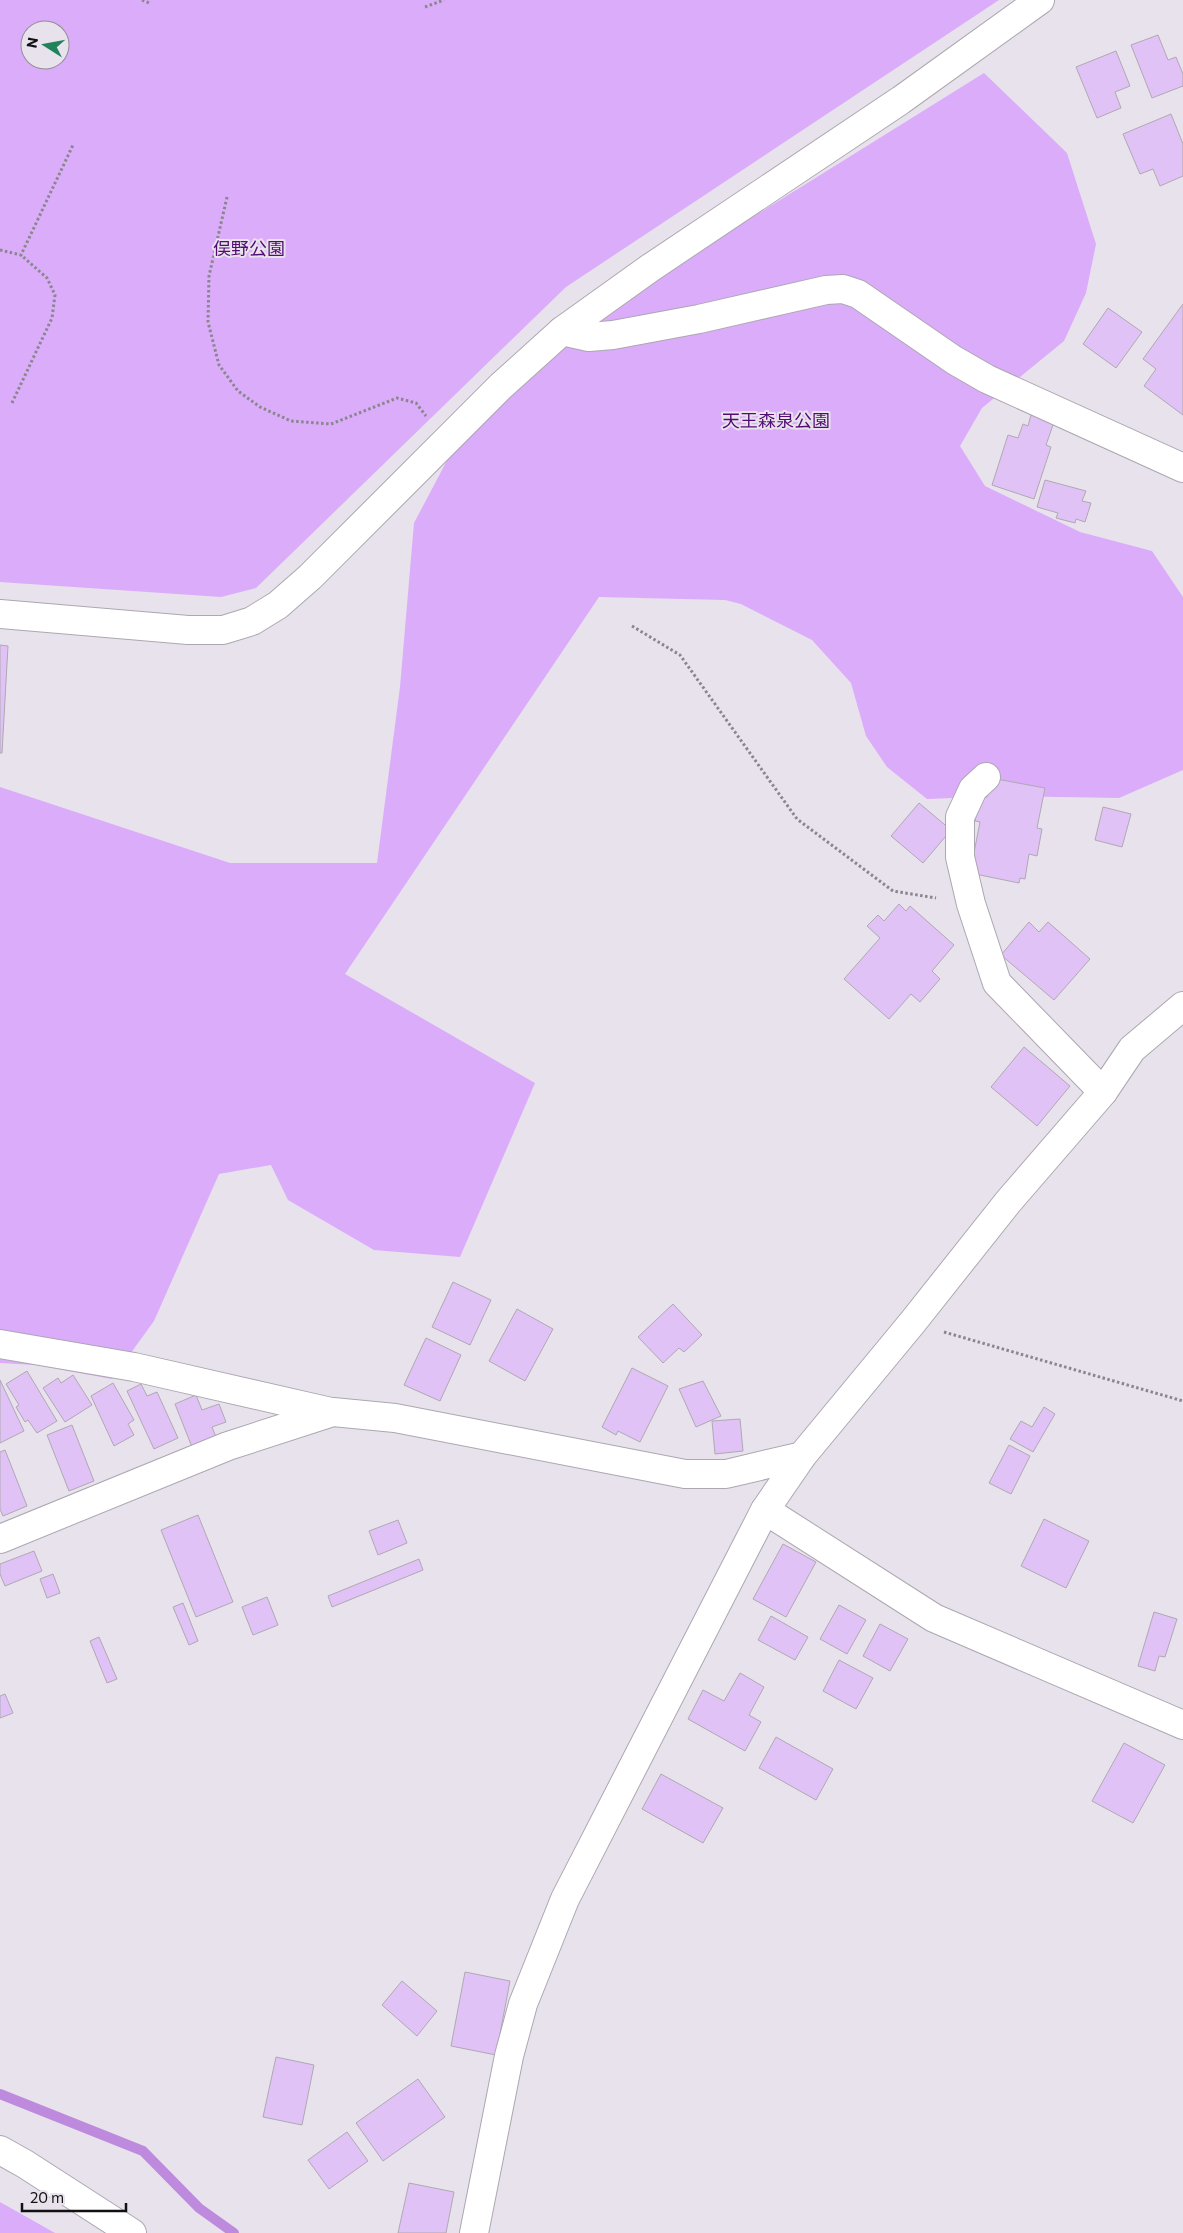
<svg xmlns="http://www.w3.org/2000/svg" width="1183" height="2233" viewBox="0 0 1183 2233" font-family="Commissioner,'Noto Sans JP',sans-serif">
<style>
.green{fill:#dbacfa;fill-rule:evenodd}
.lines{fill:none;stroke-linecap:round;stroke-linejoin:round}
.stream{stroke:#bd8add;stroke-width:10}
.building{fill:#e1c2f6;stroke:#aea9b2}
.minor-casing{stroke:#aca7b0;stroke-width:30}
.tertiary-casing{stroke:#aca7b0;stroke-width:30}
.path{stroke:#8a868d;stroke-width:3;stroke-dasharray:2.5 2.5;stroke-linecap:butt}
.minor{stroke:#fff;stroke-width:28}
.tertiary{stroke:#fff;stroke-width:28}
.labels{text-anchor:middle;stroke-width:4;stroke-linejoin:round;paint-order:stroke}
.park-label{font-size:18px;fill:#530c73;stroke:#e8e2ec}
</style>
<rect width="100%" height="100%" fill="#e8e2ec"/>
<!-- green -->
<g class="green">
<path d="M0 0H999L566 287 256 588 221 597 0 582ZM30 30H60V60H30Z"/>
<path d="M984 73 1067 153 1096 244 1086 293 1064 341 982 408 960 446 985 486 1080 532 1152 551 1183 597V770L1119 798 1005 796 927 799 887 767 866 736 851 683 812 640 741 604 725 600 599 597 345 974 535 1083 460 1257 374 1250 288 1200 271 1165 219 1174 154 1321 112 1379 36 1365 0 1363V787L230 863H377L400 687 414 523 461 434 555 340Z"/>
<path d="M0 2202 55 2233H0Z"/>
</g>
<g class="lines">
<!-- stream -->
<path class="stream" d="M0 2094 143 2151 199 2208 234 2233"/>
</g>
<!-- building -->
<g class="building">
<path d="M1158 35 1168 60 1176 57 1183 74V86L1152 98 1131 45Z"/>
<path d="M1116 51 1130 86 1115 92 1121 108 1097 118 1076 67Z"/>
<path d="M1171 114 1183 144V176L1160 186 1153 169 1140 174 1123 134Z"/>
<path d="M1183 304V415L1144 386 1156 369 1143 359Z"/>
<path d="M1108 308 1142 332 1116 368 1083 344Z"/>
<path d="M1031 415 1054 422 1046 445 1051 447 1034 499 992 485 1008 435 1018 438 1023 424 1028 426Z"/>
<path d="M1045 480 1086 491 1082 501 1091 503 1085 522 1076 519 1075 523 1056 518 1058 513 1037 507Z"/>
<path d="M0 645 8 646 2 753H0Z"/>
<path d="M991 778 1045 788 1037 828 1042 829 1037 856 1029 854 1025 879 1020 878 1019 883 975 874 971 868 980 822 975 821 980 796 987 797Z"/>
<path d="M919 803 951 830 923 863 891 836Z"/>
<path d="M1103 807 1131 814 1122 847 1095 840Z"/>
<path d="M899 904 906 911 910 906 954 945 932 971 940 979 920 1002 911 994 889 1019 844 979 880 938 867 926 878 915 884 921Z"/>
<path d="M1029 922 1039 932 1048 922 1090 959 1054 1000 1001 955Z"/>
<path d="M1024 1047 1070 1086 1037 1126 991 1087Z"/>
<path d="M453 1282 491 1300 470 1345 432 1327Z"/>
<path d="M673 1304 702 1335 684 1352 679 1348 663 1363 638 1337Z"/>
<path d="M517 1309 553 1329 525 1381 489 1361Z"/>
<path d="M426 1338 461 1355 440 1401 404 1385Z"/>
<path d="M632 1368 668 1386 640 1442 618 1431 616 1435 602 1427Z"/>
<path d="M27 1371 57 1421 37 1433 28 1420 25 1422 16 1407 19 1405 6 1384Z"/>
<path d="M73 1375 92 1405 65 1422 43 1388 58 1378 61 1383Z"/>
<path d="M0 1380 24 1431 0 1443Z"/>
<path d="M703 1381 721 1416 696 1427 679 1389Z"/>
<path d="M113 1383 134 1420 128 1424 134 1435 114 1446 91 1396Z"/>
<path d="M141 1384 147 1396 157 1392 178 1438 154 1449 127 1391Z"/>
<path d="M196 1395 202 1410 219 1404 226 1422 212 1427 216 1437 192 1447 175 1404Z"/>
<path d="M1044 1407 1055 1414 1033 1452 1010 1439 1021 1421 1032 1427Z"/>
<path d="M740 1419 743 1451 715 1454 712 1421Z"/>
<path d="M72 1425 94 1481 69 1491 47 1435Z"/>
<path d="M1009 1445 1030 1456 1011 1494 989 1483Z"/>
<path d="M5 1450 27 1506 3 1516 0 1509V1452Z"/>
<path d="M198 1515 233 1602 196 1617 161 1530Z"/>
<path d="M1044 1519 1089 1541 1066 1588 1021 1566Z"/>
<path d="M398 1520 407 1543 378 1555 369 1531Z"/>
<path d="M783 1544 816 1562 786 1617 753 1599Z"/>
<path d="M34 1551 42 1571 5 1586 0 1574V1564Z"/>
<path d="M419 1559 423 1570 332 1607 328 1596Z"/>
<path d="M53 1574 60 1593 47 1598 40 1579Z"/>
<path d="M267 1597 278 1625 253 1635 242 1607Z"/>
<path d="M183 1603 198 1641 189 1645 173 1607Z"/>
<path d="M839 1605 866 1620 847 1654 820 1639Z"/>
<path d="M1154 1612 1177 1619 1165 1657 1159 1656 1155 1671 1138 1666Z"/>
<path d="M771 1616 808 1637 795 1660 758 1640Z"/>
<path d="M880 1624 908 1639 890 1671 863 1656Z"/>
<path d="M99 1637 117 1679 107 1683 90 1641Z"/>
<path d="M839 1660 873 1678 856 1709 823 1691Z"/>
<path d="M740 1673 764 1687 749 1715 761 1722 745 1751 688 1719 703 1690 724 1701Z"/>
<path d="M5 1694 13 1713 0 1718V1696Z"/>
<path d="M776 1737 833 1769 816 1800 759 1768Z"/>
<path d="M1124 1743 1165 1765 1133 1823 1092 1801Z"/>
<path d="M661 1774 723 1808 703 1843 642 1809Z"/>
<path d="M465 1972 510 1981 496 2055 451 2046Z"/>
<path d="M402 1981 437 2011 417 2036 382 2005Z"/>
<path d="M276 2057 314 2065 302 2125 263 2117Z"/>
<path d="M418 2079 445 2117 383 2161 356 2123Z"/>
<path d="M347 2132 368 2161 329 2189 308 2160Z"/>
<path d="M409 2183 454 2192 446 2233H398Z"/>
</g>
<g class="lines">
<!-- minor casing -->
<g class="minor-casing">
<g id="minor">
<path d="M562 331 589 337 613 335 699 319 826 290 843 289 858 294 954 360 987 379 1183 468"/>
<path d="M0 614 188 630H223L252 621 278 605 310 577 501 386 562 331 650 268 901 100 1040 0"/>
<path d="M986 777 973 789 960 817V857L971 904 997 983 1103 1092"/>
<path d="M0 1344 134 1367 331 1412"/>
<path d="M765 1510 934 1618 1183 1725"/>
<path d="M0 1539 228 1446 333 1412 395 1418 685 1474H726L802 1456"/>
<path d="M474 2233 509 2056 523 2004 565 1899 765 1510 802 1456 912 1323 1008 1202 1103 1092 1132 1049 1183 1006"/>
</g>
</g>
<!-- tertiary casing -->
<g class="tertiary-casing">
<path id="tertiary" d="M0 2150 25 2164 132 2233"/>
</g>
<!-- path -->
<g class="path">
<path d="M142 0 149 3"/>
<path d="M425 7 444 0"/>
<path d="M227 197 209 276 208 322 219 365 238 391 260 407 291 421 331 424 397 398 416 403 426 416"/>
<path d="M0 250 21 255 73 145"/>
<path d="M12 403 52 318 55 295 47 278 21 255"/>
<path d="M632 626 680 655 797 819 893 891 936 898"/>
<path d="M944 1332 1183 1401"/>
</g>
<!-- minor -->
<use href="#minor" class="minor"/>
<!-- tertiary -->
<use href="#tertiary" class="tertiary"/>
</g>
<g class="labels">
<!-- park labels -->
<g class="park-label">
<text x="249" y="255">俣野公園</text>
<text x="776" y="427">天王森泉公園</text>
</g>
</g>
<!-- north arrow -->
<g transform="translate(45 45) rotate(281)"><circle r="24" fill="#e8e2ec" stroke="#928e95"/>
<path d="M0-4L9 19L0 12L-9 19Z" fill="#21835b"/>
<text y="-8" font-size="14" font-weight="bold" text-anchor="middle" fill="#121013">N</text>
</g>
<!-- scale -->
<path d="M22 2203v8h104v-8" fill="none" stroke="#121013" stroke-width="2.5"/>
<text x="30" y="2203" font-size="15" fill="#121013" stroke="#e8e2ec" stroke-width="4" paint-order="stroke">20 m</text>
</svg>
